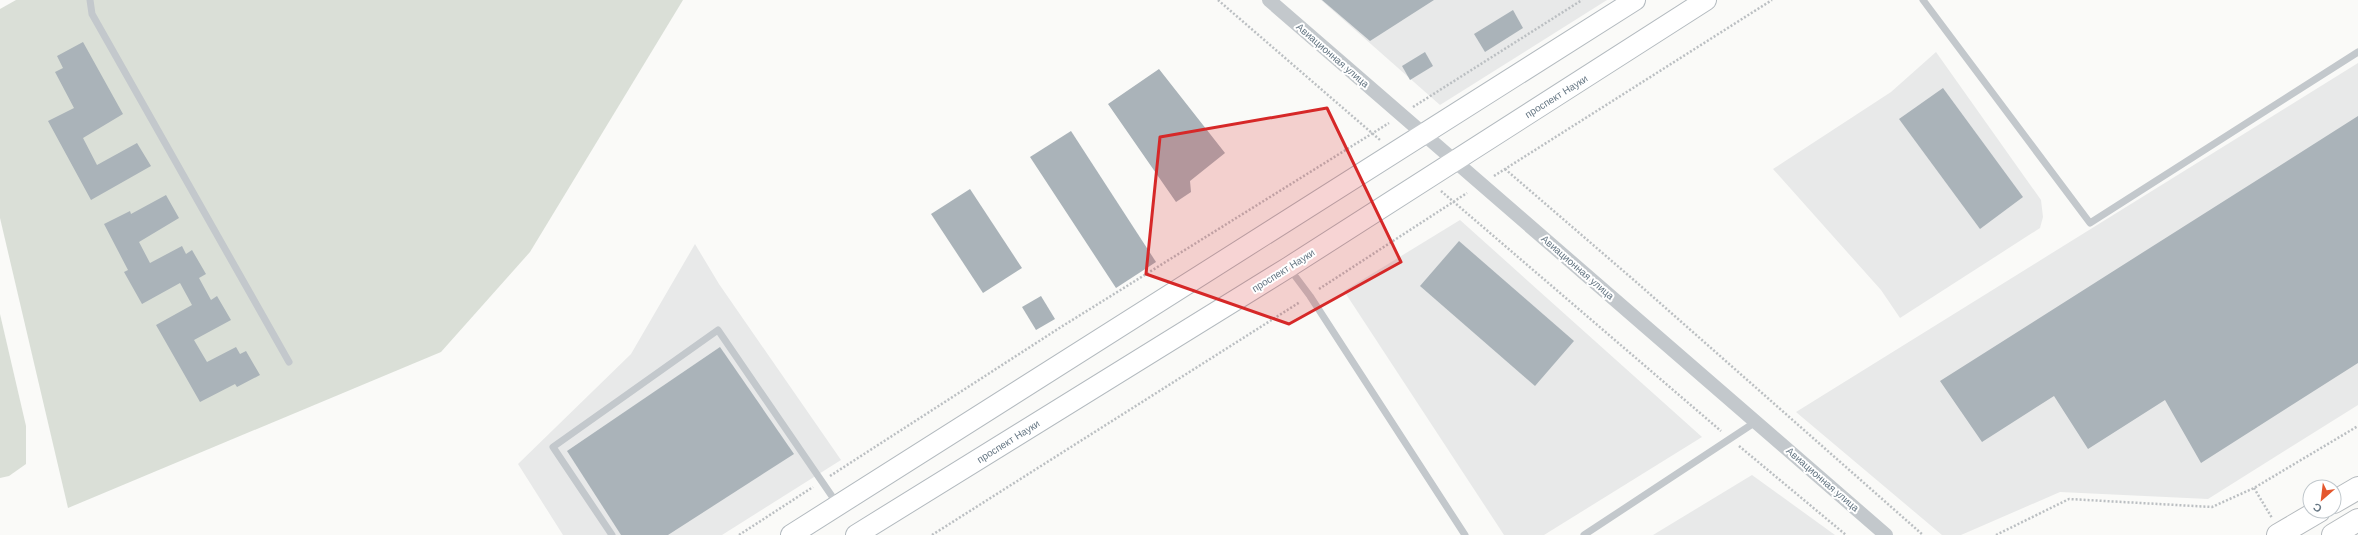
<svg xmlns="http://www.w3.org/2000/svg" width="2358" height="535" viewBox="0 0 2358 535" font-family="'DM Sans',sans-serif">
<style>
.built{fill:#e8e9e9}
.green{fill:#dadfd7}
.building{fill:#aab3b9}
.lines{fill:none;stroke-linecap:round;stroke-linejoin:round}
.secondary-casing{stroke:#b3babf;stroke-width:22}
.primary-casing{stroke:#b5babe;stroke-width:24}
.path{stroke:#bbbfc2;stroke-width:2.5;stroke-dasharray:2 2;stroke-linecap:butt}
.lane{stroke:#c3c8cc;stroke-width:7}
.street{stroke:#c3c8cc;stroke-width:14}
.secondary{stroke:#fff;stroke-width:20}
.primary{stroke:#fff;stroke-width:22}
.marked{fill:#d62828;fill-opacity:0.2;stroke:#d62828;stroke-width:3;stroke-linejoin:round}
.labels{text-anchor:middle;stroke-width:4;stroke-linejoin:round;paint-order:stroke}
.street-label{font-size:10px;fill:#657683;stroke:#fff}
</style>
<rect width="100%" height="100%" fill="#fafaf8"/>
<!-- built -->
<g class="built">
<path d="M1321 0H1607L1440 105Z"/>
<path d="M1936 52 2041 200 2043 217 2040 228 1900 318 1881 290 1773 169 1891 92Z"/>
<path d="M2358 63V405L2208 499 2060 492 1961 535H1942L1796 412Z"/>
<path d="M1460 220 1702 437 1544 535H1504L1344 291Z"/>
<path d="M695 244 719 284 841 460 722 535H563L518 464 631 354Z"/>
<path d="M1752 475 1835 535H1653Z"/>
</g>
<!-- green -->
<g class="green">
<path d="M16 0H683L530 252 441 352 68 508 0 218V9Z"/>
<path d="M0 314 26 426V464L9 476 0 478Z"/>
</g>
<!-- building -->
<g class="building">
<path d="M1322 0H1434L1370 41Z"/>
<path d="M1513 10 1523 28 1485 52 1474 34Z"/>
<path d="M83 42 123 114 83 138 97 165 137 143 151 166 91 200 48 121 74 108 55 72 63 68 57 56Z"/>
<path d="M1425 52 1433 66 1410 80 1402 66Z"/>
<path d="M1159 69 1225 153 1190 181 1191 192 1176 202 1108 104Z"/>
<path d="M1943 88 2023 197 1980 229 1899 119Z"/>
<path d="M2358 116V363L2201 463 2165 400 2088 449 2054 396 1982 442 1940 381Z"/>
<path d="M1071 131 1156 262 1116 288 1030 157Z"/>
<path d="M970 189 1022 268 983 293 931 214Z"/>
<path d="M166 195 179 218 139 242 150 263 182 246 186 254 192 250 206 274 199 278 211 300 217 296 231 320 194 340 207 362 236 347 240 354 246 351 260 375 237 387 235 384 200 402 156 325 192 305 180 283 142 304 124 272 128 270 104 224 130 211 131 214Z"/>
<path d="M1459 241 1574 341 1535 386 1420 286Z"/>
<path d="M1041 296 1055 319 1036 330 1022 307Z"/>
<path d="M720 347 794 454 668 535H621L567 451Z"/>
</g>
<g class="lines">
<!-- secondary casing -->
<g class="secondary-casing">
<g id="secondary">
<path d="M791 535 1635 0"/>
<path d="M856 535 1289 267 1706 0"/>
</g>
</g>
<!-- primary casing -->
<g class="primary-casing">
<g id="primary">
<path d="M2334 502 2358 488"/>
<path d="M2278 535 2319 511"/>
<path d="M2333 535 2358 520"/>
</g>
</g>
<!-- path -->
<g class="path">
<path d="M1218 0 1380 140"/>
<path d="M1413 107 1582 0"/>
<path d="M1505 169 1635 281 1923 535"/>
<path d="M1494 176 1772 0"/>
<path d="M1441 191 1721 431"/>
<path d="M1319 289 1467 193"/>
<path d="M1739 446 1846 535"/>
<path d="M830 476 1061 327 1389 123"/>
<path d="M2254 488 2272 518"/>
<path d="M739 535 813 487"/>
<path d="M932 535 1300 302"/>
<path d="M1996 535 2069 499 2212 507 2254 488 2358 426"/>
</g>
<!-- lane -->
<g class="lane">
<path d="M90 0 92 14 289 362"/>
<path d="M1923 0 2090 223 2358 52"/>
<path d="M1289 268 1310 296 1465 535"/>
<path d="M612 535 553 447 718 330 838 505"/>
<path d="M1584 535 1757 421"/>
</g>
<!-- street -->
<path class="street" d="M1269 0 1886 535"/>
<!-- secondary -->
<use href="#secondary" class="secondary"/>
<!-- primary -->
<use href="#primary" class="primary"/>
</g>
<!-- marked area -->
<path class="marked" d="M1327 108 1401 262 1289 324 1146 274 1160 137Z"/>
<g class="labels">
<!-- street labels -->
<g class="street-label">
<text transform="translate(1333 55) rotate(41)" y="4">Авиационная улица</text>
<text transform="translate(1556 96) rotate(-32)" y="4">проспект Науки</text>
<text transform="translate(1578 267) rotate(41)" y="4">Авиационная улица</text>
<text transform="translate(1283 270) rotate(-32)" y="4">проспект Науки</text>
<text transform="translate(1008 441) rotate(-32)" y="4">проспект Науки</text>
<text transform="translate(1823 479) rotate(41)" y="4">Авиационная улица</text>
</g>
</g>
<!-- north arrow -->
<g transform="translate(2322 499) rotate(208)"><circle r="19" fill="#ffffff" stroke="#c1c8cd"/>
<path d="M0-3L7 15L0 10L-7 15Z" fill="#e4572e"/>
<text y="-6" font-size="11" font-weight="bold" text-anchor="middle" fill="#657683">С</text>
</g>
</svg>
